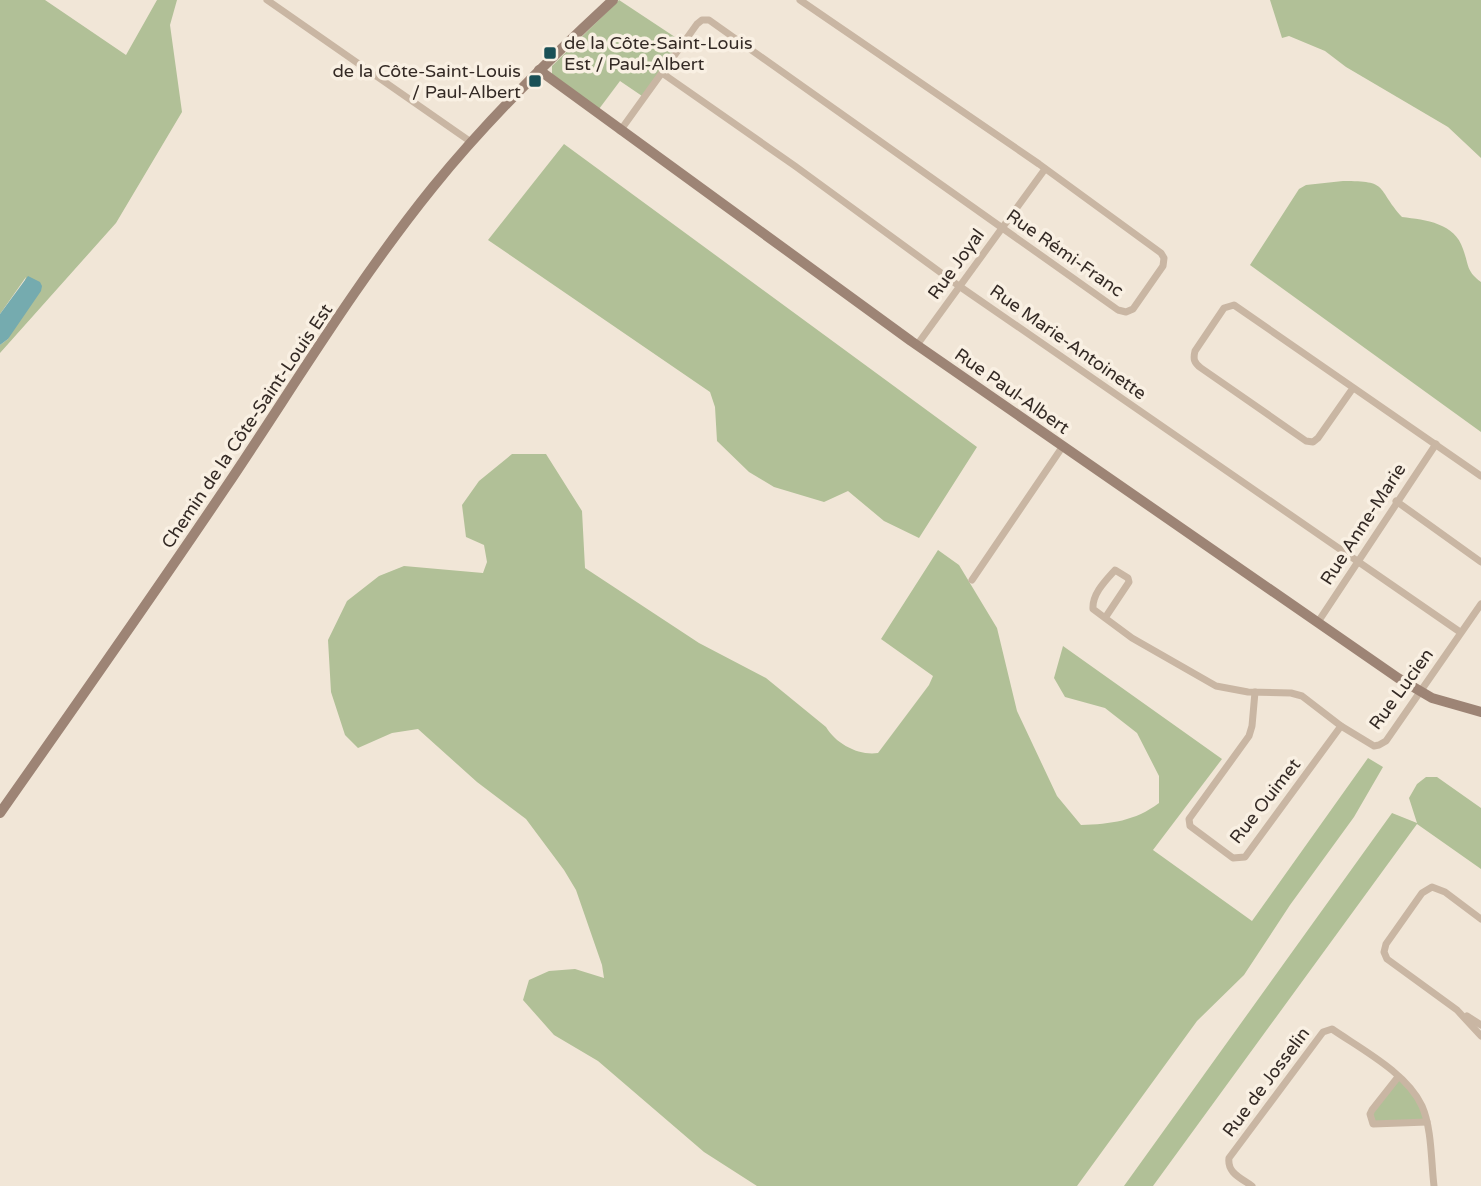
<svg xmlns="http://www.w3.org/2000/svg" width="1481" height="1186" viewBox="0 0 1481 1186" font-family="'Varela Round',sans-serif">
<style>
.green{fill:#b1c097}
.water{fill:#75abaf}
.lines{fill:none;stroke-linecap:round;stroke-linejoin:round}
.street{stroke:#c9b6a3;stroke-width:7}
.secondary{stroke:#9d8475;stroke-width:10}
.poi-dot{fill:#1a5056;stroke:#f9f0e3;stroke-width:2.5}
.labels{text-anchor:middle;stroke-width:7;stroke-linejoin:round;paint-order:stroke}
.poi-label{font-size:18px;fill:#342a25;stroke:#f9f0e3;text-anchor:start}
.street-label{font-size:18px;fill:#342a25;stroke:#f9f0e3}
</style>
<rect width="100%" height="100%" fill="#f1e6d7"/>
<!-- green -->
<g class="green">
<path d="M0 0H45L126 55 157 0H177L170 25 182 112 116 223 0 353V345L8 339 26 277 0 314Z"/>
<path d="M619 0 681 41 642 96 620 81 599 109 552 75V66Z"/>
<path d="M1270 0H1481V158L1448 127 1346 67 1325 51 1289 36 1282 38Z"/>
<path d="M564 144 977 447 919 538 884 521 848 491 824 502 774 487 749 472 717 441 715 407 710 392 488 240Z"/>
<path d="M1343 181C1390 181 1375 187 1402 217 1426 220 1455 223 1463 249 1469 265 1466 271 1481 282V432L1250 265 1299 189 1306 185Z"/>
<path d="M512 454H546L582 511 585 568 699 643 766 678 826 727C836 744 859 756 878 753L929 685 933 676 881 639 938 550 959 565 997 628 1017 711 1057 796 1081 825C1111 824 1135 821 1159 803V776L1137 733 1105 708 1065 697 1054 678 1063 646 1222 759 1153 850 1252 921 1368 758 1383 767 1354 817 1290 905 1244 975 1197 1021 1077 1186H757L704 1152 598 1061 554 1035 523 1000 529 980 549 971 575 969 604 978 602 965 576 890 564 870 526 819 477 782 418 729 392 733 358 748 345 735 331 692 328 640 347 601 379 576 404 566 483 573 487 562 484 545 466 537 462 505 479 481Z"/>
<path d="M1426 777H1437L1481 808V869L1417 824 1153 1186H1124L1392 813 1417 823 1409 798 1417 784Z"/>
<path d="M1398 1077 1411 1090 1427 1122 1373 1124 1372 1110Z"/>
</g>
<!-- water -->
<path class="water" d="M28 276 40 282 42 286 41 291 8 339 0 345V314Z"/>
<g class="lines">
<!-- street -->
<g class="street">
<path d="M267 0 471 142"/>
<path d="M662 73 795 166 959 286 1460 632"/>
<path d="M620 131 697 24 702 20H709L1118 310 1126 312 1133 309 1163 266 1164 258 1161 253 1039 164 800 0"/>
<path d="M917 345 1045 169"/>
<path d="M1353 388 1318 438 1313 442 1306 441 1201 368C1194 363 1193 359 1195 351L1224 308 1234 305 1481 476"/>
<path d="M1396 501 1481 562"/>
<path d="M972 580 1063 446"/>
<path d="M1105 618 1093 609C1092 594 1105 581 1115 570L1128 578 1129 582 1105 618 1132 638 1216 686 1248 692 1291 693 1302 696 1341 726 1374 746 1379 745 1386 741 1481 604"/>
<path d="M1318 622 1436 444"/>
<path d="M1255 692 1252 726 1249 736 1189 819 1190 826 1233 858 1245 857 1341 726"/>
<path d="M1481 919 1445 892 1432 887 1422 893 1386 944 1384 952 1387 959 1457 1010 1481 1036"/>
<path d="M1467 1016 1481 1025"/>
<path d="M1398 1077 1372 1110 1370 1114 1373 1124 1427 1122"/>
<path d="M1252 1186C1241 1178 1227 1173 1229 1158L1323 1032 1332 1029C1361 1049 1407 1073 1422 1106 1432 1129 1431 1161 1434 1186"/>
</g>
<!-- secondary -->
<g class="secondary">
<path d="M539 70 911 341 1398 678 1432 698 1481 712"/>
<path d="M0 813C76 705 152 597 226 487 294 386 357 281 433 187 488 119 549 59 613 0"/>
</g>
</g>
<!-- markers -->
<g class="poi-dot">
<rect x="543" y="46" width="14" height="14" rx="3.5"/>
<rect x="528" y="74" width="14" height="14" rx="3.5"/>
</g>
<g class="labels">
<!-- poi labels -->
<g class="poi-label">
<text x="564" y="49">de la Côte-Saint-Louis<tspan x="564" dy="21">Est / Paul-Albert</tspan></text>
<text x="521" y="77" text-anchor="end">de la Côte-Saint-Louis<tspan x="521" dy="21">/ Paul-Albert</tspan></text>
</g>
<!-- street labels -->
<g class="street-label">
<text transform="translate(1065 253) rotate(35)" y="6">Rue Rémi-Franc</text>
<text transform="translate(956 264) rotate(-54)" y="6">Rue Joyal</text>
<text transform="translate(1068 342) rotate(35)" y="6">Rue Marie-Antoinette</text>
<text transform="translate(1012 391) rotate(35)" y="6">Rue Paul-Albert</text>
<text transform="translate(247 426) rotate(-56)" y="6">Chemin de la Côte-Saint-Louis Est</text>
<text transform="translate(1363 524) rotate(-57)" y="6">Rue Anne-Marie</text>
<text transform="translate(1401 689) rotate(-54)" y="6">Rue Lucien</text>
<text transform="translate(1265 801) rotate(-52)" y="6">Rue Ouimet</text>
<text transform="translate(1266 1082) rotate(-53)" y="6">Rue de Josselin</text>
</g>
</g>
</svg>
